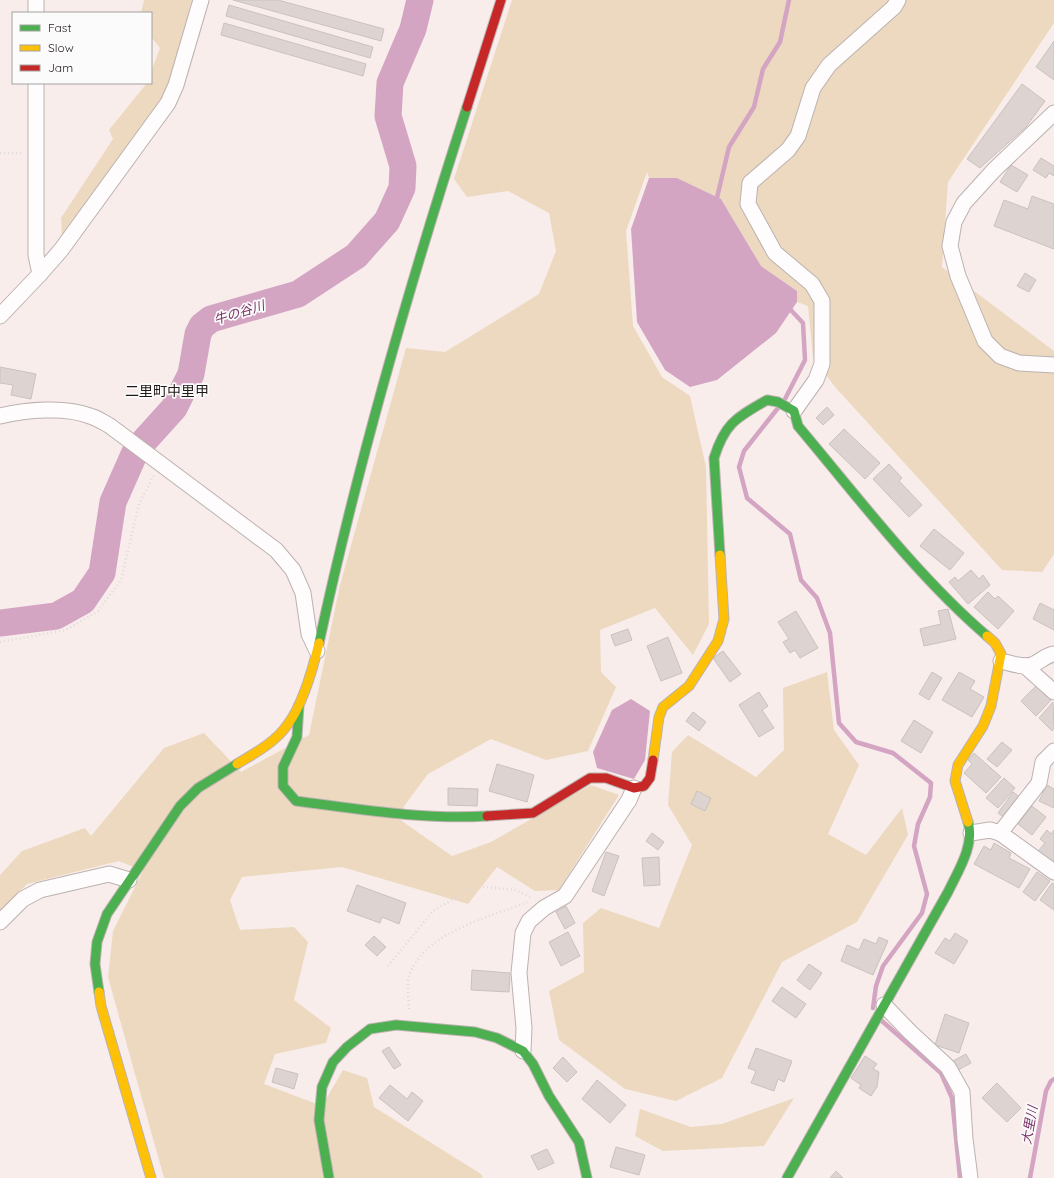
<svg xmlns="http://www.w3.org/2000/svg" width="1054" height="1178" viewBox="0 0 1054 1178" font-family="Quicksand,'Noto Sans JP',sans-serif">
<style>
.green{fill:#ecd9c0}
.water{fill:#d4a5c3}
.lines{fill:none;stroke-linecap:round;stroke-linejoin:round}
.stream{stroke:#d4a5c3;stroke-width:4.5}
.river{stroke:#d4a5c3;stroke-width:27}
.building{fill:#ddd4d1;stroke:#cac2be}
.street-casing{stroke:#bcb2b0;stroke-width:17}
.fast-casing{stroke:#bcb2b0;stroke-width:11}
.slow-casing{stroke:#bcb2b0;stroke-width:11}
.jam-casing{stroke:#bcb2b0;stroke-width:11}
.path{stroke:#dedbda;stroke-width:2.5;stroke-dasharray:1 3;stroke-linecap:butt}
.street{stroke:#fefcfc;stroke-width:15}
.fast{stroke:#4caf50;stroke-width:9}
.slow{stroke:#ffc107;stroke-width:9}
.jam{stroke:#c62828;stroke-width:9}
.labels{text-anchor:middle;stroke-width:3.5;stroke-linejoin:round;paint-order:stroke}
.water-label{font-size:13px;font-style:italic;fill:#7a2f67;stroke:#fbfbfb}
.quarter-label{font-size:14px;fill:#211917;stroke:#fbfbfb}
</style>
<rect width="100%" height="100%" fill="#f8edeb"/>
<!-- green -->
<g class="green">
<path d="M144 0H192L169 89 62 237 61 218 113 139 109 130 147 83H151V72L160 48 151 37V13H141Z"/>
<path d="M512 0H1054V23L948 182 942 267 1054 351V554L1042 572 1002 570 836 388 813 358 808 306 797 302V291L761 266 721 199 677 178H649L647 172 626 231 633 326 662 377 690 396 706 467 709 624 693 655 655 608 600 630 601 672 616 687 588 751 546 760 491 739 428 774 396 817 452 856 491 842 591 785 619 795 559 890 535 891 497 867 468 904 342 867 242 877 230 900 240 930 294 927 308 942 294 1000 331 1028 326 1043 275 1054 264 1084 322 1106 343 1070 367 1078 374 1107 481 1174 483 1178H164L108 977 113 931 143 871 119 861 27 884 0 912V875L22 851 85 828 91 836 164 748 204 733 241 772 309 735 340 585 406 348 445 352 539 294 556 251 549 213 508 191 467 197 454 179Z"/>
<path d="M827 672 834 730 859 765 828 834 866 855 902 808 908 835 857 922 782 962 722 1078 676 1101 625 1089 559 1040 549 991 584 972 583 923 601 908 659 928 692 845 668 805 672 752 688 735 756 777 784 750 783 688Z"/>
<path d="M794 1098 764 1146 663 1151 635 1136 640 1109 691 1127 722 1124Z"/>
</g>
<!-- water -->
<g class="water">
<path d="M649 178H677L721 199 761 266 797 291V302L776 333 717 380 690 387 665 370 637 322 631 229Z"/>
<path d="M631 699 650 711 645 760 634 779 597 768 593 752 612 710Z"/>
</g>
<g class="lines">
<!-- stream -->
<g class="stream">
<path d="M716 202 729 147 754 107 763 69 780 42 789 0"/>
<path d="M785 399 805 360 803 323 788 307"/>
<path d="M778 408 744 451 739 467 747 498 790 534 801 580 817 598 830 633 839 723 856 742 893 753 931 783 930 797 918 824 914 846 927 894 922 913 883 966 876 986 873 1008"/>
<path d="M882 1021 941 1073 952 1098 960 1178"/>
<path d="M1030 1178 1046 1091 1051 1081 1054 1079"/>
</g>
<!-- river -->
<path class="river" d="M0 623 56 616 83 601 102 573 113 502 136 450 174 408 191 374 198 334 202 326 211 319 298 294 356 256 387 221 402 188 403 166 388 116 390 83 413 29 420 0"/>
</g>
<!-- building -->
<g class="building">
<path d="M233 0H278L384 29 381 41Z"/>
<path d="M229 5 373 47 370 58 226 16Z"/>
<path d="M224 23 366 64 363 76 221 35Z"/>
<path d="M1054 41V80L1036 67Z"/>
<path d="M1022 84 1045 101 1026 127 980 168 967 159Z"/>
<path d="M1041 158 1054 166V176L1049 173 1046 178 1033 170Z"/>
<path d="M1011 165 1028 175 1017 192 1000 182Z"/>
<path d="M1032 196 1054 204V249L994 226 1004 200 1028 209Z"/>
<path d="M1025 273 1036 280 1029 292 1017 286Z"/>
<path d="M0 367 36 374 31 399 11 395 13 385 0 383Z"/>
<path d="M827 407 834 415 823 425 816 418Z"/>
<path d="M844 429 880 463 865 479 829 444Z"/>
<path d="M889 464 902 478 899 481 922 505 909 517 873 479Z"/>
<path d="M934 529 964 553 950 570 920 546Z"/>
<path d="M971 570 979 579 983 575 990 585 968 604 949 582 955 577 958 581Z"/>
<path d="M988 592 995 599 998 596 1014 611 998 629 974 607Z"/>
<path d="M1040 603 1054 610V630L1033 619Z"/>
<path d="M948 609 956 639 924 646 920 629 941 624 938 611Z"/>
<path d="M796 611 818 648 800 658 795 650 790 653 783 642 789 639 778 622Z"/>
<path d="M628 629 632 640 615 646 611 635Z"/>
<path d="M668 637 682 673 661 681 647 646Z"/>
<path d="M723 651 741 674 730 682 713 658Z"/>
<path d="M932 672 942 678 929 700 919 694Z"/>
<path d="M959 672 975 681 970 689 984 697 972 717 942 700Z"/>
<path d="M1036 686 1051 700 1036 716 1021 701Z"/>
<path d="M759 692 768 706 762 710 774 728 759 737 739 705Z"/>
<path d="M1053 702 1054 728 1052 731 1039 718Z"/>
<path d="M693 712 706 722 699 731 686 721Z"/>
<path d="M914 720 933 732 921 753 901 741Z"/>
<path d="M1002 742 1012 750 997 767 987 759Z"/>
<path d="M974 753 1001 777 986 793 964 773 972 764 968 760Z"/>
<path d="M497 764 534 775 527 802 489 791Z"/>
<path d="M1004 778 1015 788 998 808 986 798Z"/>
<path d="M1047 785 1054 789V808L1039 801Z"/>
<path d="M448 788 478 789 477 806 448 805Z"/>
<path d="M697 791 711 798 705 811 691 804Z"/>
<path d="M1013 792 1021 798 1006 819 998 813Z"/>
<path d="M1032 806 1046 817 1032 835 1018 824Z"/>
<path d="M1047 830 1051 834 1054 830V863L1038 851 1045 843 1040 839Z"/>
<path d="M652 833 664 842 658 850 646 841Z"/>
<path d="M994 843 1011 853 1009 858 1030 869 1019 888 974 864 984 846 991 850Z"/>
<path d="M606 852 619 856 604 896 592 891Z"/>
<path d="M659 857 660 885 644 886 642 858Z"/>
<path d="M1037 872 1050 881 1035 901 1023 892Z"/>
<path d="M1052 883 1054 884V910L1040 900Z"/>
<path d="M357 885 406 903 399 924 382 917 380 923 347 911Z"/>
<path d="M566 906 575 923 565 929 556 912Z"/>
<path d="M568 932 580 956 561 966 549 942Z"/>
<path d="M955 933 968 941 954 964 935 953 945 938 950 941Z"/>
<path d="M374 936 386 947 377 956 365 945Z"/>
<path d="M879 937 888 941 873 975 841 961 847 945 859 950 864 939 876 944Z"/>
<path d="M809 964 822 973 810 990 797 980Z"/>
<path d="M472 970 510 973 509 992 471 990Z"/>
<path d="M782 987 806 1004 796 1018 772 1001Z"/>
<path d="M945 1014 969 1023 959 1053 935 1045Z"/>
<path d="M389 1047 401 1065 394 1069 382 1051Z"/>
<path d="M756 1048 792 1061 784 1082 778 1079 774 1091 751 1083 756 1071 748 1068Z"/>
<path d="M966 1054 971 1063 958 1070 953 1061Z"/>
<path d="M865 1056 877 1064 873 1069 879 1072 877 1087 871 1096 859 1088 861 1085 851 1078Z"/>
<path d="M563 1057 577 1072 567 1082 553 1068Z"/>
<path d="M276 1068 298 1074 294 1089 272 1082Z"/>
<path d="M597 1080 626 1105 610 1123 582 1099Z"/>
<path d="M997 1083 1021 1108 1007 1122 982 1098Z"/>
<path d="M390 1085 407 1099 412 1092 423 1101 408 1121 379 1098Z"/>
<path d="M616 1147 645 1155 639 1175 610 1167Z"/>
<path d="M547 1149 554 1163 538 1170 531 1156Z"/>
<path d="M836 1171 843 1178H830Z"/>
</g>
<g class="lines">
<!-- street casing -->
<g class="street-casing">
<g id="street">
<path d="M36 13V0"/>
<path d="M1054 113 994 170 964 203 954 222 950 246 958 276 985 341 1000 356 1019 363 1054 365"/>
<path d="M40 274 61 250 168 103 176 85 201 0"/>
<path d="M0 316 40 274 36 255V83"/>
<path d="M794 411 816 380 822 364V301L812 284 775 253 748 204 750 183 788 150 798 136 813 88 829 65 894 7 898 0"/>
<path d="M0 416C25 410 65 406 90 416 97 418 103 422 110 426L276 550 293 570 303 593 309 634 317 651"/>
<path d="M1001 661C1010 663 1025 669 1034 664 1041 661 1046 655 1054 654"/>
<path d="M1025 666 1054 692"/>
<path d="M971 833 990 830 1000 833 1054 872"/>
<path d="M1000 833 1039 783 1043 762 1054 751"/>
<path d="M0 922 23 899 40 890 109 874 129 880"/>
<path d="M884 1005 910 1032 948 1067 962 1092 965 1139 970 1178"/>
<path d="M523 1051 524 1028 519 973 523 933 529 921 544 908 565 896 629 800 634 788"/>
</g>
</g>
<!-- fast casing -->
<g class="fast-casing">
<g id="fast">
<path d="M720 555 714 458C725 423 736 418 767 400L778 402 794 411 798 426C857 496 918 577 987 636"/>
<path d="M319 643C358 462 410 283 467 107"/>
<path d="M299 705 297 737 283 767V786L296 801C359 809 423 820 487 816"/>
<path d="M99 992 95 964 97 942 107 914 180 806 198 788 237 764"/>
<path d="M329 1178 319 1120 322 1087 333 1062 347 1047 370 1029 396 1025 475 1032 497 1038 523 1051 533 1064 549 1096 579 1142 587 1178"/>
<path d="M787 1178 948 892C958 871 975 845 968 822"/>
</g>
</g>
<!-- slow casing -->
<g class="slow-casing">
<g id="slow">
<path d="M653 760 659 717 663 707 689 686 718 641 724 619 720 555"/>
<path d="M237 764C255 753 276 742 288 724 303 704 313 668 319 643"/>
<path d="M968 822 955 781 958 765 983 726 991 706 1001 654 995 643 987 636"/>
<path d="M99 992 101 1006 151 1178"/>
</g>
</g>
<!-- jam casing -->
<g class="jam-casing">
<g id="jam">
<path d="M467 107 501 0"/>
<path d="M487 816 533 813 590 778H606L634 788 644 786 650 778 653 760"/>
</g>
</g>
<!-- path -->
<g class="path">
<path d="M0 153H22"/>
<path d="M0 642 66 630 98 611 121 580 139 504 154 475"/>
<path d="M388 966 433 911 475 886 516 890 532 898"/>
<path d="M409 1009C409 999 406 982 410 973 428 931 488 918 527 902"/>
</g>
<!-- street -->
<use href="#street" class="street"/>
<!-- fast -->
<use href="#fast" class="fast"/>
<!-- slow -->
<use href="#slow" class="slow"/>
<!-- jam -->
<use href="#jam" class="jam"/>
</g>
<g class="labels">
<!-- water labels -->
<g class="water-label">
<text transform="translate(239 312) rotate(-17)" y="5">牛の谷川</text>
<text transform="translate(1029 1125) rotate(-80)" y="5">大里川</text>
</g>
<!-- quarter labels -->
<g class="quarter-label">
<text x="167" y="396">二里町中里甲</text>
</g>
</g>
<!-- legend -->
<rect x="12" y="12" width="140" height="72" fill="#fbfbfb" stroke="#a4a1a0"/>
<rect x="20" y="25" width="20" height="6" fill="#4caf50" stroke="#a4a1a0"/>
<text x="48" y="32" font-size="12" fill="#211917">Fast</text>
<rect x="20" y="45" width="20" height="6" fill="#ffc107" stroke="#a4a1a0"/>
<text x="48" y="52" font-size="12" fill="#211917">Slow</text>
<rect x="20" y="65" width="20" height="6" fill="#c62828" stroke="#a4a1a0"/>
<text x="48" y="72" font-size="12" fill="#211917">Jam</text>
</svg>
